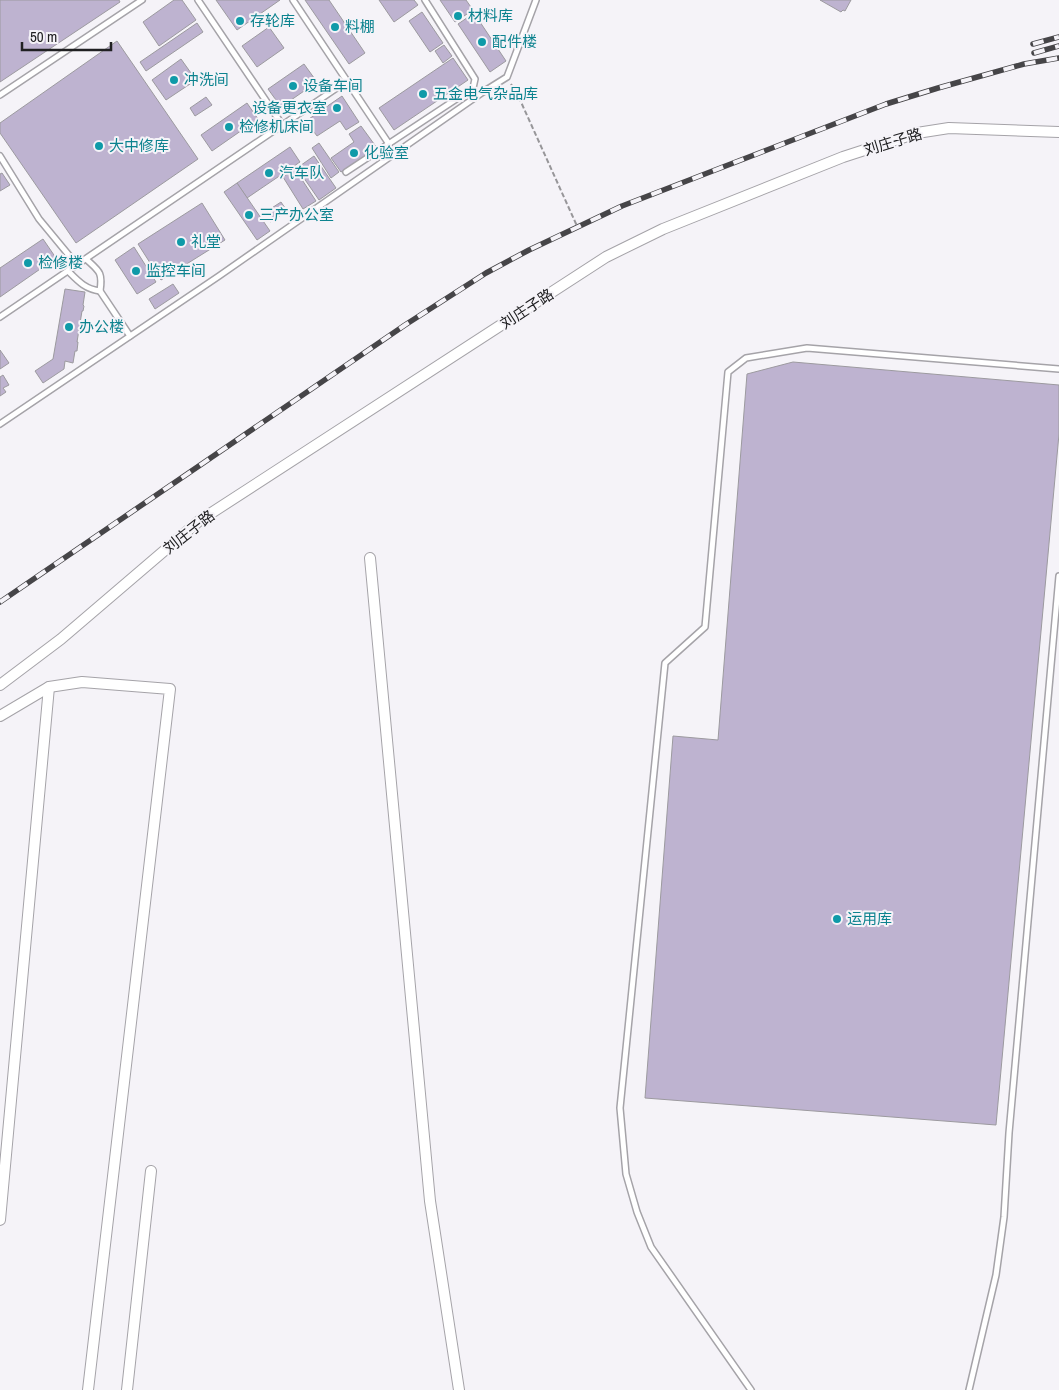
<svg xmlns="http://www.w3.org/2000/svg" width="1059" height="1390" viewBox="0 0 1059 1390" font-family="'Archivo Narrow','Noto Sans SC',sans-serif">
<style>
.building{fill:#beb3d0;stroke:#9c9a9f}
.lines{fill:none;stroke-linecap:round;stroke-linejoin:round}
.service-casing{stroke:#a5a3a8;stroke-width:8}
.minor-casing{stroke:#a5a3a8;stroke-width:12}
.path{stroke:#979699;stroke-width:2;stroke-dasharray:5 2.5;stroke-linecap:butt}
.service{stroke:#fff;stroke-width:5}
.minor{stroke:#fff;stroke-width:10}
.rail-casing{stroke:#464548;stroke-width:5.5}
.rail{stroke:#f5f3f8;stroke-width:4;stroke-dasharray:11;stroke-linecap:butt}
.culture-dot{fill:#0f9aa8;stroke:#f5f3f8;stroke-width:2}
.labels{text-anchor:middle;stroke-width:4;stroke-linejoin:round;paint-order:stroke}
.culture-label{font-size:15px;fill:#0d838f;stroke:#f5f3f8;text-anchor:start}
.street-label{font-size:15px;fill:#202022;stroke:#f5f3f8}
</style>
<rect width="100%" height="100%" fill="#f5f3f8"/>
<!-- building -->
<g class="building">
<path d="M0 0H119L120 2 0 82Z"/>
<path d="M174 0H182L196 20 159 46 143 22Z"/>
<path d="M216 0H280L237 30Z"/>
<path d="M305 0H329L365 53 349 64Z"/>
<path d="M379 0H414L418 5 394 22Z"/>
<path d="M440 0H466L473 10 455 22Z"/>
<path d="M820 0H851L845 11 843 10 841 12Z"/>
<path d="M422 12 443 43 430 52 409 21Z"/>
<path d="M474 13 506 61 490 72 458 24Z"/>
<path d="M197 23 203 32 146 71 140 62Z"/>
<path d="M269 27 284 48 257 67 242 46Z"/>
<path d="M117 41 198 159 76 243 0 133V123Z"/>
<path d="M444 45 452 56 443 63 435 51Z"/>
<path d="M453 58 468 80 394 130 379 108Z"/>
<path d="M181 59 196 80 166 100 152 80Z"/>
<path d="M304 64 317 82 281 107 268 89Z"/>
<path d="M342 96 359 122 346 130 340 121 317 136 306 121Z"/>
<path d="M206 97 212 105 195 116 190 108Z"/>
<path d="M247 103 258 119 212 151 201 135Z"/>
<path d="M361 126 377 148 341 172 331 158 354 142 349 134Z"/>
<path d="M319 143 339 172 331 178 312 148Z"/>
<path d="M290 147 300 162 247 198 237 183Z"/>
<path d="M314 156 336 188 319 200 297 168Z"/>
<path d="M295 169 316 201 303 209 283 177Z"/>
<path d="M2 173 10 185 0 191V174Z"/>
<path d="M237 183 270 231 257 240 224 192Z"/>
<path d="M281 202 287 211 270 222 264 213Z"/>
<path d="M202 203 225 240 161 280 138 244Z"/>
<path d="M43 239 56 258 0 297V268Z"/>
<path d="M134 247 156 282 137 294 115 260Z"/>
<path d="M173 284 179 293 155 309 149 299Z"/>
<path d="M65 289 85 292 83 305 84 306 83 311H82L77 342H78L77 351H75L73 363 65 361 64 369 43 383 35 371 53 359Z"/>
<path d="M0 350 9 363 0 369Z"/>
<path d="M793 362 1059 385V434L996 1125 645 1098 673 736 718 740 747 374Z"/>
<path d="M3 375 9 385 3 388 6 392 0 396V377Z"/>
</g>
<g class="lines">
<!-- service casing -->
<g class="service-casing">
<g id="service">
<path d="M198 0 283 126"/>
<path d="M293 0 389 144"/>
<path d="M0 95 142 0"/>
<path d="M0 156 39 219 77 265"/>
<path d="M346 172 473 88 475 79 425 0"/>
<path d="M86 259C99 271 103 272 100 291L130 336"/>
<path d="M68 271C78 281 85 289 100 291"/>
<path d="M0 317 347 81"/>
<path d="M0 424 219 276 483 92 507 77 536 0"/>
<path d="M751 1390 651 1247 637 1212 626 1174 620 1108 665 663 705 627 728 372 746 358 807 348 1059 369"/>
<path d="M969 1390 996 1275 1004 1217 1009 1133 1059 576"/>
</g>
</g>
<!-- minor casing -->
<g class="minor-casing">
<g id="minor">
<path d="M370 558 430 1201 459 1390"/>
<path d="M0 685 61 639 199 521 606 257 663 229 843 157 917 133 949 128 1059 132"/>
<path d="M49 687 82 682 170 689 88 1390"/>
<path d="M0 716 49 687 0 1220"/>
<path d="M127 1390 151 1171"/>
</g>
</g>
<!-- path -->
<path class="path" d="M511 84 521 102 577 226"/>
<!-- service -->
<use href="#service" class="service"/>
<!-- minor -->
<use href="#minor" class="minor"/>
<!-- rail casing -->
<g class="rail-casing">
<g id="rail">
<path d="M1033 44 1059 37"/>
<path d="M1034 53 1059 46"/>
<path d="M0 602 405 325 486 273 529 250 622 206 886 104 938 88 1024 64 1059 58"/>
</g>
</g>
<!-- rail -->
<use href="#rail" class="rail"/>
</g>
<!-- markers -->
<g class="culture-dot">
<circle cx="458" cy="16" r="5"/>
<circle cx="240" cy="21" r="5"/>
<circle cx="335" cy="27" r="5"/>
<circle cx="482" cy="42" r="5"/>
<circle cx="174" cy="80" r="5"/>
<circle cx="293" cy="86" r="5"/>
<circle cx="423" cy="94" r="5"/>
<circle cx="337" cy="108" r="5"/>
<circle cx="229" cy="127" r="5"/>
<circle cx="99" cy="146" r="5"/>
<circle cx="354" cy="153" r="5"/>
<circle cx="269" cy="173" r="5"/>
<circle cx="249" cy="215" r="5"/>
<circle cx="181" cy="242" r="5"/>
<circle cx="28" cy="263" r="5"/>
<circle cx="136" cy="271" r="5"/>
<circle cx="69" cy="327" r="5"/>
<circle cx="837" cy="919" r="5"/>
</g>
<g class="labels">
<!-- culture labels -->
<g class="culture-label">
<text x="468" y="21">材料库</text>
<text x="250" y="26">存轮库</text>
<text x="345" y="32">料棚</text>
<text x="492" y="47">配件楼</text>
<text x="184" y="85">冲洗间</text>
<text x="303" y="91">设备车间</text>
<text x="433" y="99">五金电气杂品库</text>
<text x="327" y="113" text-anchor="end">设备更衣室</text>
<text x="239" y="132">检修机床间</text>
<text x="109" y="151">大中修库</text>
<text x="364" y="158">化验室</text>
<text x="279" y="178">汽车队</text>
<text x="259" y="220">三产办公室</text>
<text x="191" y="247">礼堂</text>
<text x="38" y="268">检修楼</text>
<text x="146" y="276">监控车间</text>
<text x="79" y="332">办公楼</text>
<text x="847" y="924">运用库</text>
</g>
<!-- street labels -->
<g class="street-label">
<text transform="translate(893 142) rotate(-17)" y="5">刘庄子路</text>
<text transform="translate(527 309) rotate(-33)" y="5">刘庄子路</text>
<text transform="translate(189 532) rotate(-38)" y="5">刘庄子路</text>
</g>
</g>
<!-- scale -->
<path d="M22 42v8h89v-8" fill="none" stroke="#202022" stroke-width="2.5"/>
<text x="30" y="42" font-size="15" fill="#202022" stroke="#f5f3f8" stroke-width="4" paint-order="stroke">50 m</text>
</svg>
